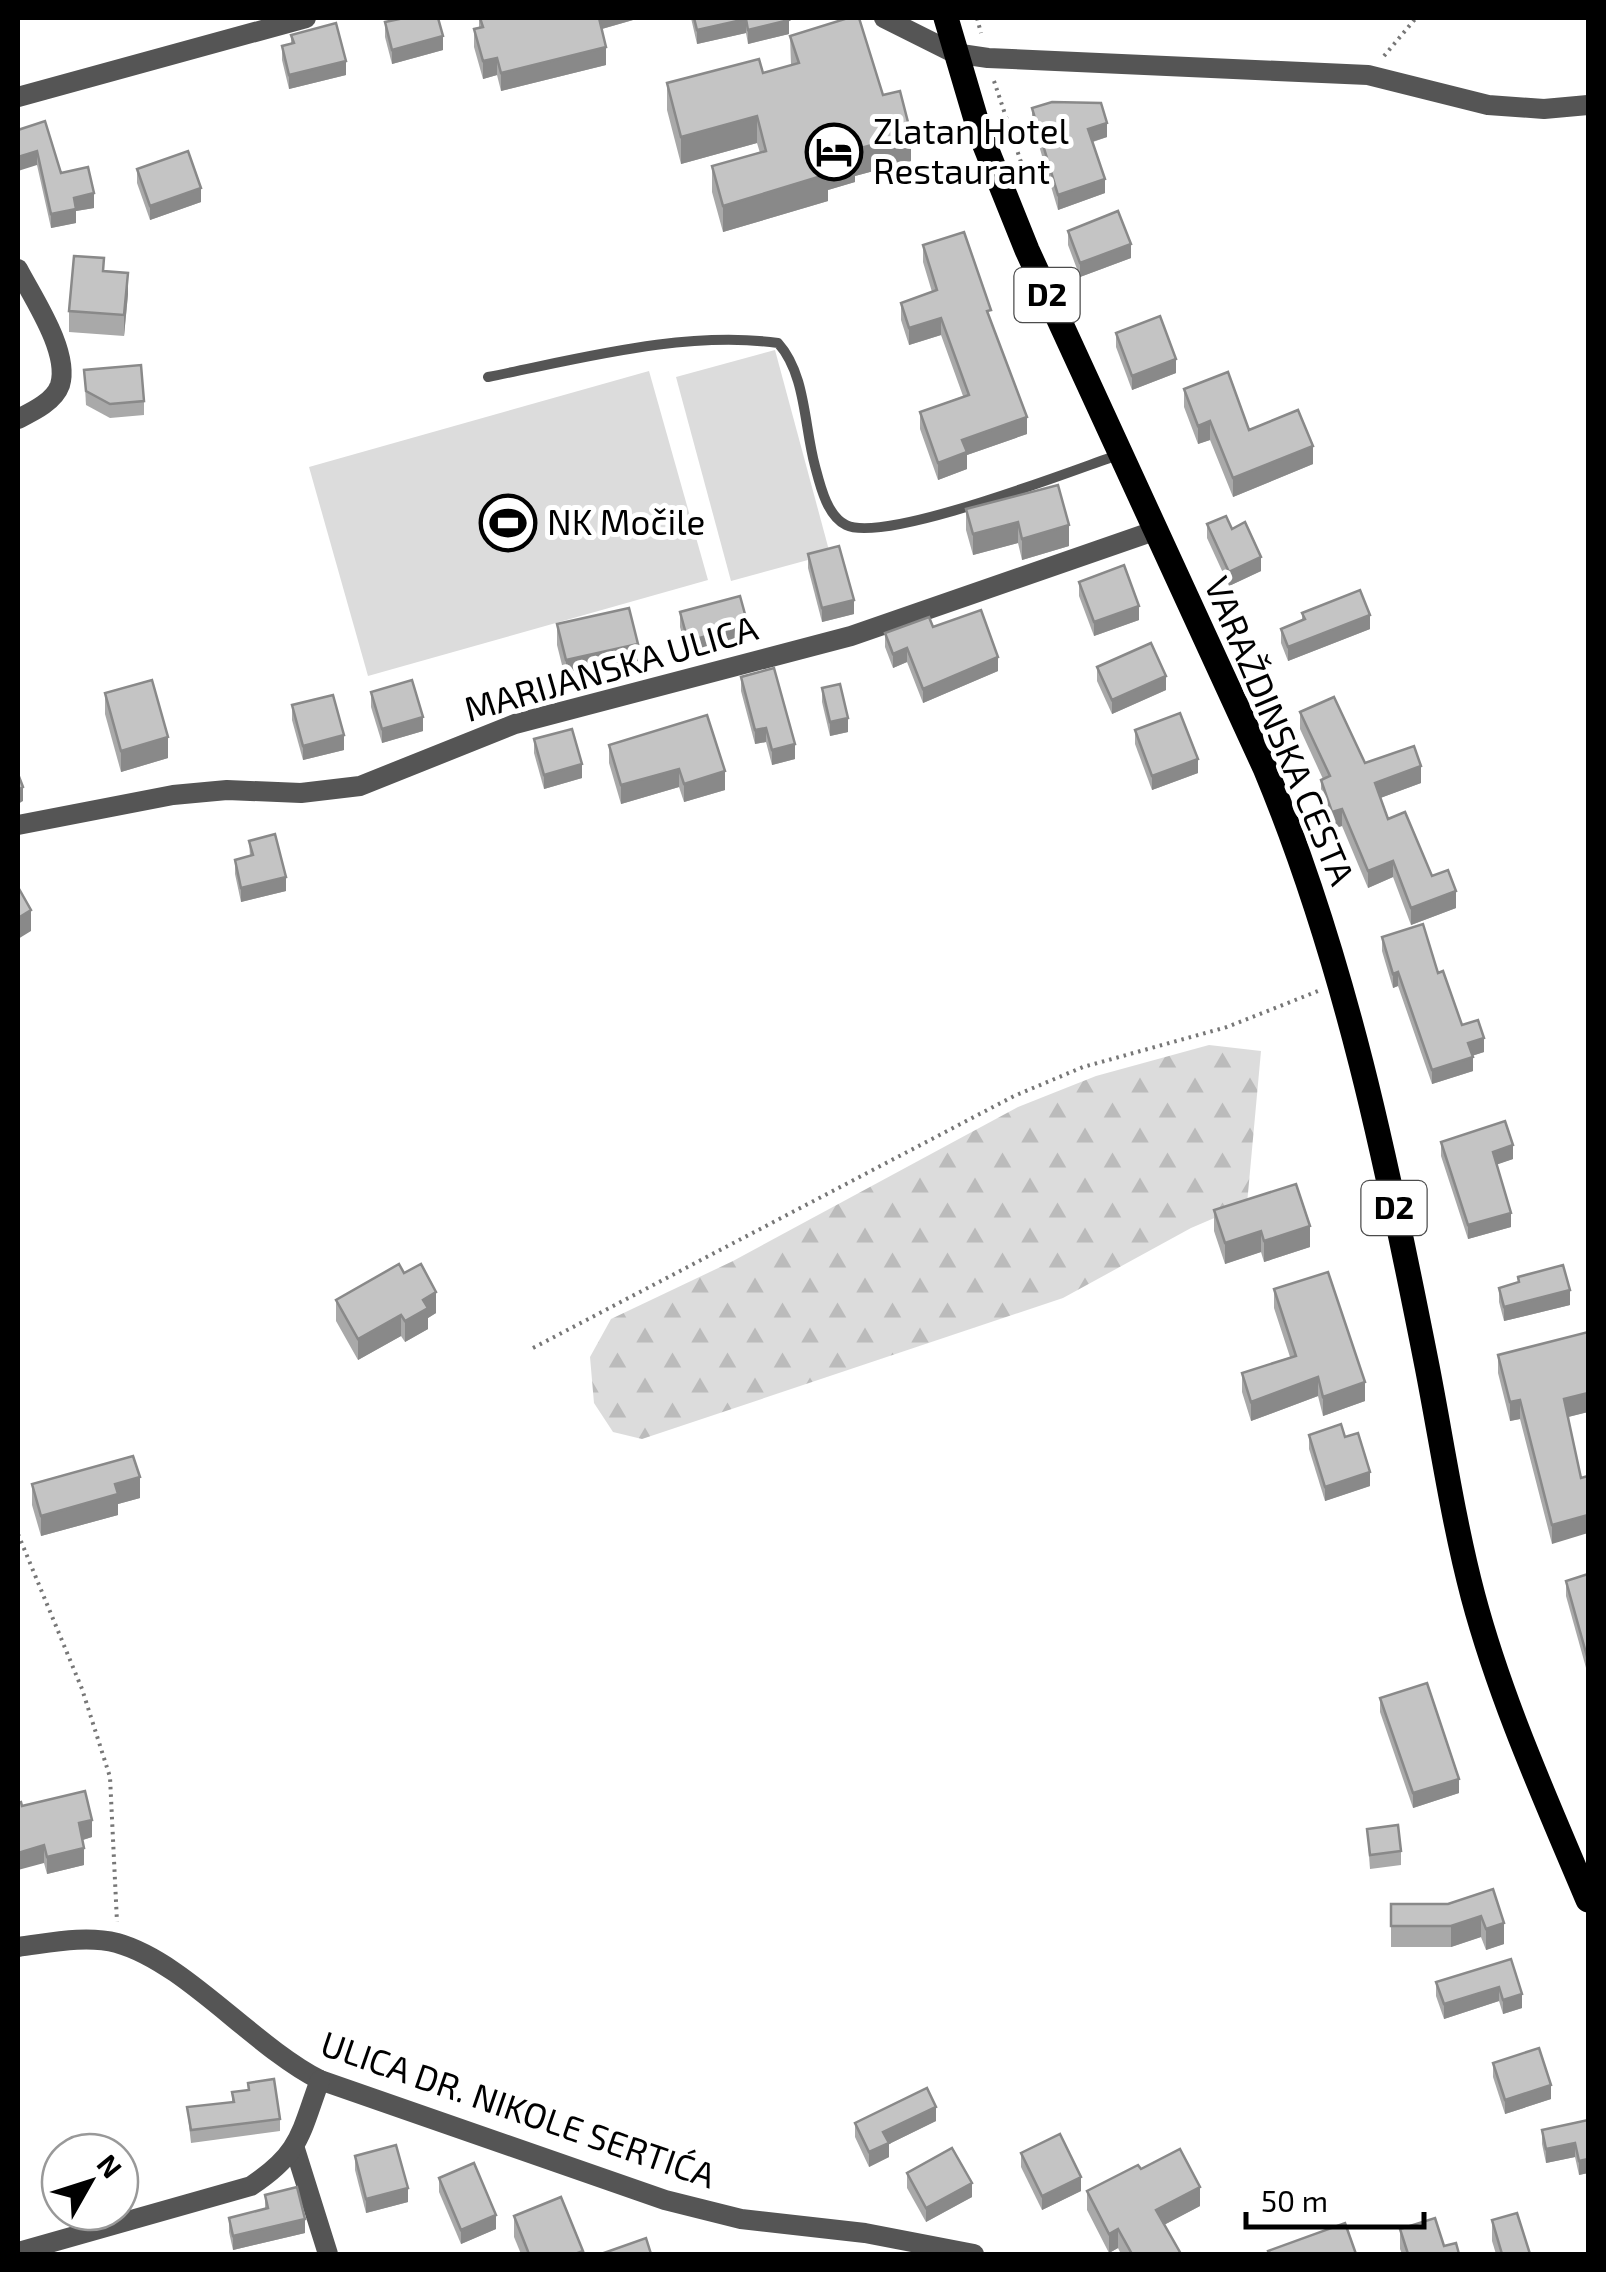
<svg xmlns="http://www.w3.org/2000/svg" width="1606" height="2272" viewBox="0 0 1606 2272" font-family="'Exo 2',sans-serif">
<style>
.grass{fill:#dcdcdc}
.forest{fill:url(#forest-firs)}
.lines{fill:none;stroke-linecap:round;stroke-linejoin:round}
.path{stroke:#777;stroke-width:4;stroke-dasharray:2.5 5;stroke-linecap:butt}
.service{stroke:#555;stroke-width:10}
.minor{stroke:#555;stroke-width:20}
.primary{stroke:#000;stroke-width:25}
.wall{fill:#a9a9a9}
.shaded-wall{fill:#898989}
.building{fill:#c4c4c4;stroke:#898989;stroke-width:2.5}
.labels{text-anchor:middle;stroke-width:10;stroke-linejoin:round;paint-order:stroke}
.shield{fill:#fff;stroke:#4c4c4c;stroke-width:2.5}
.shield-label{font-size:32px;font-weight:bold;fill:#000}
.poi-label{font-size:35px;fill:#000;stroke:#fff;text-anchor:start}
.street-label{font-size:35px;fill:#000;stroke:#fff}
</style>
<defs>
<pattern id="forest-firs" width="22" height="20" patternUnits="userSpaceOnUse" patternTransform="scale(2.5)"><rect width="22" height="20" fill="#dcdcdc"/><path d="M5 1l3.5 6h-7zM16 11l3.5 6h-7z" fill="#bbb"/></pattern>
</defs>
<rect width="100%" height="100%" fill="#fff"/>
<!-- grass -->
<g class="grass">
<path d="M775 350 830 554 731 581 676 377Z"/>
<path d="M649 371 708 580 368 676 309 467Z"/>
</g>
<!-- forest -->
<path class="forest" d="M1209 1045 1261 1051 1247 1204 1191 1228 1063 1298 642 1439 613 1432 594 1403 590 1357 611 1319 733 1261 1018 1107 1096 1076Z"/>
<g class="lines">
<!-- path -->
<g class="path">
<path d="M977 18 981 33"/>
<path d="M1384 56 1416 18"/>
<path d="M994 81 1024 171"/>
<path d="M533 1348 1014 1096 1083 1067 1227 1027 1318 991"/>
<path d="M18 1534 82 1689 110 1777 117 1922"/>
</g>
<!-- service -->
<path class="service" d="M488 377C579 359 685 330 778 343 806 374 804 426 815 466 820 485 827 516 846 525 884 544 1071 471 1118 455"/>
<!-- minor -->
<g class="minor">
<path d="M884 18 954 53 988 58 1368 75 1488 105 1544 109 1588 105"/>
<path d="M18 97 306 18"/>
<path d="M18 269C33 298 70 352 60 385 54 402 32 412 18 419"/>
<path d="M18 825 173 795 227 790 301 793 360 786 515 724 851 636 1154 531"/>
<path d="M18 1947C50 1943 85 1935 117 1943 185 1962 253 2046 320 2080L665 2200 741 2219 865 2233 974 2254"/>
<path d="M295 2149 328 2254"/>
<path d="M18 2252 251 2186C301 2153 300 2134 320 2080"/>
</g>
<!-- primary -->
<path class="primary" d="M946 18 980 133 1027 250 1265 768C1345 960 1387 1163 1427 1366 1442 1443 1453 1520 1473 1596 1501 1701 1546 1800 1588 1900"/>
</g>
<!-- wall -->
<g class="wall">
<path d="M479 18H640L602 29 606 65 501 91 497 75 483 79 474 47V29L479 28Z"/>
<path d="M691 18H788L789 34 748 44 746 33 697 44Z"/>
<path d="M385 22 443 50 392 64 385 37Z"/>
<path d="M291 35 346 75 289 89 282 60V46L291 44Z"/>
<path d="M790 36 883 95 911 161 855 176V182L828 190V201L723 232 712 192V166L760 153 757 143 681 164 667 110V83L763 73 791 65Z"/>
<path d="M1032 108 1107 137 1093 142 1105 193 1058 210 1032 122Z"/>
<path d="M18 130 94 208 76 211V223L51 228 37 165Z"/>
<path d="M137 169 201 202 150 220 137 183Z"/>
<path d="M1068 231 1131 258 1080 277 1068 245Z"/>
<path d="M923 245 991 322 1027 434 967 455V469L938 480 920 429V412L963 396 941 335 909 345 901 320V303L932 292 923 262Z"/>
<path d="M104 271 128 294 124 336 69 332V311Z"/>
<path d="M1116 333 1176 373 1132 390 1116 347Z"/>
<path d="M84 370 144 401V415L110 418 86 405Z"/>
<path d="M1184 389 1249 430 1313 464 1233 497 1210 440 1198 444 1184 407Z"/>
<path d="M1058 485 1069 546 1022 560 1018 543 973 555 966 530V509Z"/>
<path d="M1207 524 1232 529 1261 571 1229 586 1207 538Z"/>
<path d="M808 554 854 614 822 622 808 568Z"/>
<path d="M1079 582 1139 620 1094 636 1079 596Z"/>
<path d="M680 612 748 639 688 656 680 627Z"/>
<path d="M1302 613 1370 629 1288 661 1281 643V629L1302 620Z"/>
<path d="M557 624 638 664 566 681 557 645Z"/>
<path d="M933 627 998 671 923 703 907 662 893 668 885 647V633Z"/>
<path d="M1097 667 1166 690 1112 714 1097 681Z"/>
<path d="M741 677 795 759 772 765 766 742 755 744 741 691Z"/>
<path d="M822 688 848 732 830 736 822 702Z"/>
<path d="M371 692 423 731 382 743 371 707Z"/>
<path d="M105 693 168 758 121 772 105 714Z"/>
<path d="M292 705 344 750 303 760 292 720Z"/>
<path d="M1300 712 1365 763 1421 783 1380 798 1388 819 1456 908 1411 925 1393 877 1368 888 1342 826 1332 829 1321 797V780L1323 779 1300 729Z"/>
<path d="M707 715 725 790 684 802 679 787 621 804 609 763V745Z"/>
<path d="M1135 730 1198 773 1152 790 1135 744Z"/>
<path d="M534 739 582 778 544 789 534 753Z"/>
<path d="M249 841 286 891 241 902 235 874V860L250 856Z"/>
<path d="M1382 937 1438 973 1462 1025 1484 1052 1472 1056 1473 1071 1432 1084 1398 986 1393 988 1382 951Z"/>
<path d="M1441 1142 1513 1159 1497 1164 1511 1227 1468 1239 1441 1156Z"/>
<path d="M1214 1210 1310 1247 1264 1262 1261 1252 1225 1264 1214 1231Z"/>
<path d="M404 1273 436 1313 428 1318V1329L405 1342 401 1336 358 1360 336 1321V1300Z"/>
<path d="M1518 1277 1570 1305 1504 1321 1499 1302V1288L1518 1283Z"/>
<path d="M1274 1289 1365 1401 1323 1416 1318 1396 1251 1421 1242 1392V1373L1290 1357 1274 1308Z"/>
<path d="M1588 1332V1412L1568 1417 1581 1478 1552 1544 1520 1419 1510 1421 1498 1373V1355Z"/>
<path d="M1309 1435 1345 1437 1370 1486 1325 1501 1309 1449Z"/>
<path d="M32 1484 140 1498 118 1504V1515L41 1536 32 1505Z"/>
<path d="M1588 1574V1675L1566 1596V1581Z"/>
<path d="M1380 1698 1459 1793 1413 1808 1380 1712Z"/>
<path d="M22 1806 92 1837 83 1840 84 1865 47 1874 44 1863Z"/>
<path d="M1367 1829 1401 1851V1865L1370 1869Z"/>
<path d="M1493 1889 1504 1944 1486 1950 1481 1937 1451 1947H1391V1904H1448Z"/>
<path d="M1511 1959 1522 2008 1503 2014 1499 2001 1444 2019 1436 1996V1982Z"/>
<path d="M1493 2063 1551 2099 1505 2114 1493 2077Z"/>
<path d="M248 2083 280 2119V2131L191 2143 187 2107 232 2102V2092L248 2090Z"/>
<path d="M1588 2120V2173L1579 2175 1575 2157 1546 2163 1542 2144V2130Z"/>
<path d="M936 2121 889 2144V2157L869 2167 855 2137V2123Z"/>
<path d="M1021 2153 1081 2191 1042 2210 1021 2167Z"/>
<path d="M355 2156 408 2202 366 2213 355 2170Z"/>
<path d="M1141 2169 1200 2206 1164 2225 1181 2254H1121L1118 2248 1109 2253 1087 2210V2191Z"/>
<path d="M907 2173 972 2197 926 2222 907 2188Z"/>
<path d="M439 2178 496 2229 461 2244 439 2192Z"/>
<path d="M265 2195 305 2233 233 2250 229 2232V2218L265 2209Z"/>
<path d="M514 2216 583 2254H521L514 2237Z"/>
<path d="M1492 2220 1530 2254H1496L1492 2241Z"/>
<path d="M1400 2229 1444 2246 1459 2254H1402L1400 2249Z"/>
</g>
<!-- shaded-wall -->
<g class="shaded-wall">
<path d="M598 18H640L598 30Z"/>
<path d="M746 19V33L697 44V30Z"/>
<path d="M789 20V34L748 44V30Z"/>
<path d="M443 36V50L392 64V50Z"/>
<path d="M606 47V65L501 91V73Z"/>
<path d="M497 58V75L483 79V61Z"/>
<path d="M346 61V75L289 89V75Z"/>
<path d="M757 116V143L681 164V137Z"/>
<path d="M1107 123V137L1088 143V129Z"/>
<path d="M911 134V161L855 176V182L828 190V201L723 232V206L825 164 854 150Z"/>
<path d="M37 151V165L18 171V157Z"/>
<path d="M1105 179V193L1058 210V195Z"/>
<path d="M201 188V202L150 220V206Z"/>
<path d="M94 193V208L76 211V223L51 228V214L74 198Z"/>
<path d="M1131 244V258L1080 277V263Z"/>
<path d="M128 273V294L124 336V315Z"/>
<path d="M941 318V335L909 345V328Z"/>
<path d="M1176 359V373L1132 390V376Z"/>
<path d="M1027 417V434L967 455V469L938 480V463L962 440Z"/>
<path d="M1210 421V440L1198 444V426Z"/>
<path d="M1313 446V464L1233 497V478Z"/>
<path d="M1018 522V543L973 555V534Z"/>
<path d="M1069 525V546L1022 560V539Z"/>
<path d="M1261 557V571L1229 586V572Z"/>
<path d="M854 600V614L822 622V608Z"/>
<path d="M1139 606V620L1094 636V622Z"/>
<path d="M1370 615V629L1288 661V647Z"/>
<path d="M748 625V639L688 656V641Z"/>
<path d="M638 644V664L566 681V660Z"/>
<path d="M907 648V662L893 668V654Z"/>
<path d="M998 657V671L923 703V689Z"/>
<path d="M1166 676V690L1112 714V700Z"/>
<path d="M423 717V731L382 743V729Z"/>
<path d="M848 718V732L830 736V722Z"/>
<path d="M766 728V742L755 744V730Z"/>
<path d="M344 735V750L303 760V746Z"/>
<path d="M168 737V758L121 772V751Z"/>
<path d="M795 744V759L772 765V750Z"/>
<path d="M1198 759V773L1152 790V776Z"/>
<path d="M582 764V778L544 789V775Z"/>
<path d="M1421 766V783L1375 800V783Z"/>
<path d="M679 769V787L621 804V785Z"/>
<path d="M725 771V790L684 802V784Z"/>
<path d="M23 787V801L18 804V790Z"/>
<path d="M1342 809V826L1332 829V812Z"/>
<path d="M1393 861V877L1368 888V871Z"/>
<path d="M286 877V891L241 902V888Z"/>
<path d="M1456 891V908L1411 925V908Z"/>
<path d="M31 910V931L18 939V918Z"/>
<path d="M1398 972V986L1393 988V974Z"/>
<path d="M1484 1038V1052L1468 1057V1043Z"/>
<path d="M1473 1057V1071L1432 1084V1070Z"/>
<path d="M1513 1145V1159L1493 1166V1152Z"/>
<path d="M1511 1213V1227L1468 1239V1225Z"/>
<path d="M1310 1226V1247L1264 1262V1241Z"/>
<path d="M1261 1231V1252L1225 1264V1243Z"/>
<path d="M1570 1290V1305L1504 1321V1307Z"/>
<path d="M436 1292V1313L428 1318V1329L405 1342V1321L423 1300Z"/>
<path d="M401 1315V1336L358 1360V1339Z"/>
<path d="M1318 1377V1396L1251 1421V1402Z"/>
<path d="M1365 1382V1401L1323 1416V1397Z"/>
<path d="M1588 1393V1412L1564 1418V1399Z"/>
<path d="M1520 1400V1419L1510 1421V1402Z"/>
<path d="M1370 1472V1486L1325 1501V1487Z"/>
<path d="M140 1477V1498L118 1504V1515L41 1536V1516L115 1484Z"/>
<path d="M1588 1515V1533L1552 1544V1525Z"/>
<path d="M1459 1779V1793L1413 1808V1793Z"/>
<path d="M92 1820V1837L79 1841V1823Z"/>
<path d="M44 1845V1863L18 1870V1853Z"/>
<path d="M84 1848V1865L47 1874V1857Z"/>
<path d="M1481 1916V1937L1451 1947V1926Z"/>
<path d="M1504 1923V1944L1486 1950V1929Z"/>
<path d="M1499 1987V2001L1444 2019V2004Z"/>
<path d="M1522 1994V2008L1503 2014V2000Z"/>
<path d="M1551 2085V2099L1505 2114V2100Z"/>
<path d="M936 2107V2121L889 2144V2157L869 2167V2152L883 2132Z"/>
<path d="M1575 2143V2157L1546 2163V2149Z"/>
<path d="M1588 2159V2173L1579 2175V2161Z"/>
<path d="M1081 2177V2191L1042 2210V2196Z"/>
<path d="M972 2183V2197L926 2222V2208Z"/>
<path d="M1200 2187V2206L1156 2229V2210Z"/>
<path d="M408 2188V2202L366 2213V2199Z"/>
<path d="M496 2215V2229L461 2244V2230Z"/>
<path d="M305 2219V2233L233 2250V2236Z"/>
<path d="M1118 2229V2248L1109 2253V2234Z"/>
</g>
<!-- building -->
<g class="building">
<path d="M404 18H438L443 36 392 50 385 22Z"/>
<path d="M480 18H599L606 47 501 73 497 58 483 61 474 29 483 27Z"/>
<path d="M694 18H788L789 20 748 30 746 19 697 30Z"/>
<path d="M848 18H859L883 95 900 91 911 134 854 150 855 156 825 164 828 174 723 206 712 166 766 151 757 116 681 137 667 83 759 59 763 73 799 63 790 36Z"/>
<path d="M336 23 346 61 289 75 282 46 294 43 291 35Z"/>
<path d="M1052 102 1101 103 1107 123 1088 129 1105 179 1058 195 1032 108Z"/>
<path d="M45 121 61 173 88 167 94 193 74 198 76 209 51 214 37 151 18 157V130Z"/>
<path d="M188 151 201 188 150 206 137 169Z"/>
<path d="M1118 211 1131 244 1080 263 1068 231Z"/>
<path d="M964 232 991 310 987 311 1027 417 962 440 967 452 938 463 920 412 969 395 941 318 909 328 901 303 937 290 923 245Z"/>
<path d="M74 256 104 258 103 271 128 273 124 315 69 311Z"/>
<path d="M1160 316 1176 359 1132 376 1116 333Z"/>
<path d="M141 365 144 401 110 404 86 391 84 370Z"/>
<path d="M1228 372 1249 430 1298 410 1313 446 1233 478 1210 421 1198 426 1184 389Z"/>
<path d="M1058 485 1069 525 1022 539 1018 522 973 534 966 509Z"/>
<path d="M1226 516 1232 529 1245 522 1261 557 1229 572 1207 524Z"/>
<path d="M839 546 854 600 822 608 808 554Z"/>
<path d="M1124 565 1139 606 1094 622 1079 582Z"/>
<path d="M1360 590 1370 615 1288 647 1281 629 1305 619 1302 613Z"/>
<path d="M740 596 748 625 688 641 680 612Z"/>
<path d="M629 608 638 644 566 660 557 624Z"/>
<path d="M981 610 998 657 923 689 907 648 893 654 885 633 929 617 933 627Z"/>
<path d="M1151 643 1166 676 1112 700 1097 667Z"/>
<path d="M774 668 795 744 772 750 766 728 755 730 741 677Z"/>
<path d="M152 680 168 737 121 751 105 693Z"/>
<path d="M412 680 423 717 382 729 371 692Z"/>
<path d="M840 684 848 718 830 722 822 688Z"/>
<path d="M333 695 344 735 303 746 292 705Z"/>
<path d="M1334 697 1365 763 1414 746 1421 766 1375 783 1388 819 1405 812 1432 876 1448 870 1456 891 1411 908 1393 861 1368 871 1342 809 1332 812 1321 780 1330 776 1300 712Z"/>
<path d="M1180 713 1198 759 1152 776 1135 730Z"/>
<path d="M707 715 725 771 684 784 679 769 621 785 609 745Z"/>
<path d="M572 729 582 764 544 775 534 739Z"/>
<path d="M18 774 23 787 18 790Z"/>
<path d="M275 834 286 877 241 888 235 860 253 855 249 841Z"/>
<path d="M18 887 31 910 18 918Z"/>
<path d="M1423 924 1438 973 1443 971 1462 1025 1478 1020 1484 1038 1468 1043 1473 1057 1432 1070 1398 972 1393 974 1382 937Z"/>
<path d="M1505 1121 1513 1145 1493 1152 1511 1213 1468 1225 1441 1142Z"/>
<path d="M1296 1184 1310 1226 1264 1241 1261 1231 1225 1243 1214 1210Z"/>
<path d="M399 1264 404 1273 421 1264 436 1292 423 1300 428 1308 405 1321 401 1315 358 1339 336 1300Z"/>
<path d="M1563 1265 1570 1290 1504 1307 1499 1288 1519 1282 1518 1277Z"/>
<path d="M1328 1272 1365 1382 1323 1397 1318 1377 1251 1402 1242 1373 1296 1356 1274 1289Z"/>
<path d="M1588 1332V1393L1564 1399 1581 1478 1588 1476V1515L1552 1525 1520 1400 1510 1402 1498 1355Z"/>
<path d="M1341 1424 1345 1437 1358 1433 1370 1472 1325 1487 1309 1435Z"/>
<path d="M133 1456 140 1477 115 1484 118 1494 41 1516 32 1484Z"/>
<path d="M1588 1574V1660L1566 1581Z"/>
<path d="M1427 1683 1459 1779 1413 1793 1380 1698Z"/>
<path d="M85 1791 92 1820 79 1823 84 1848 47 1857 44 1845 18 1853V1803L21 1802 22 1806Z"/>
<path d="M1398 1825 1401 1851 1370 1855 1367 1829Z"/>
<path d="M1493 1889 1504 1923 1486 1929 1481 1916 1451 1926H1391V1904H1448Z"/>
<path d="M1511 1959 1522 1994 1503 2000 1499 1987 1444 2004 1436 1982Z"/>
<path d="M1539 2048 1551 2085 1505 2100 1493 2063Z"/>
<path d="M274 2079 280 2119 191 2130 187 2107 234 2102 232 2092 249 2090 248 2083Z"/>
<path d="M927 2088 936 2107 883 2132 889 2143 869 2152 855 2123Z"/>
<path d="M1588 2120V2159L1579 2161 1575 2143 1546 2149 1542 2130Z"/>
<path d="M1060 2134 1081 2177 1042 2196 1021 2153Z"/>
<path d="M396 2145 408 2188 366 2199 355 2156Z"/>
<path d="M952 2148 972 2183 926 2208 907 2173Z"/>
<path d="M1180 2149 1200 2187 1156 2210 1181 2254H1132L1118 2229 1109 2234 1087 2191 1138 2165 1141 2169Z"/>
<path d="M474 2163 496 2215 461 2230 439 2178Z"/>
<path d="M297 2187 305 2219 233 2236 229 2218 268 2208 265 2195Z"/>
<path d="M561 2197 583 2251 575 2254H529L514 2216Z"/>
<path d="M1517 2213 1530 2254H1502L1492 2220Z"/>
<path d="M1435 2218 1444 2246 1456 2243 1459 2254H1408L1400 2229Z"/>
<path d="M1345 2223 1356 2254H1269L1268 2251Z"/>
<path d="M646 2238 651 2254H601Z"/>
</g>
<!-- icons -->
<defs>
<g id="hotel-ring" transform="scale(2.875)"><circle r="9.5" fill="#fff" stroke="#000" stroke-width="1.5"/><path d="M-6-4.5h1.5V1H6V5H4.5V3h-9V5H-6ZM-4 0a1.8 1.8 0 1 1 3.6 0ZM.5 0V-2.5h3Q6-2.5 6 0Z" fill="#000"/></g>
<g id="stadium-ring" transform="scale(2.875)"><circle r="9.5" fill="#fff" stroke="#000" stroke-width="1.5"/><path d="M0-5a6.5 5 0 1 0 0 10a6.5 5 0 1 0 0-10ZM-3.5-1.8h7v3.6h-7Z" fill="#000"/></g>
</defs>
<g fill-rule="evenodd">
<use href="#hotel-ring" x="834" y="152"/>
<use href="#stadium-ring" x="508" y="523"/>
</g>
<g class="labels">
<!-- shield labels -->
<g class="shield">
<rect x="1014.5" y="268" width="65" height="54" rx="8"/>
<rect x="1361.5" y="1181" width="65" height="54" rx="8"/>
</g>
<g class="shield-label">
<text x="1047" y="306">D2</text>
<text x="1394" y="1219">D2</text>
</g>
<!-- poi labels -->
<g class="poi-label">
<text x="873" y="144">Zlatan Hotel<tspan x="873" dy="40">Restaurant</tspan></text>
<text x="547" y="535">NK Močile</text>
</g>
<!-- street labels -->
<g class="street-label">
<text transform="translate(611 669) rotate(-16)" y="12">MARIJANSKA ULICA</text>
<text transform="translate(1279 731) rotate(67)" y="12">VARAŽDINSKA CESTA</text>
<text transform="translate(518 2110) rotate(19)" y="12">ULICA DR. NIKOLE SERTIĆA</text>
</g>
</g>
<!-- border -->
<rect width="1606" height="2272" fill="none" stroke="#000000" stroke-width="40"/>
<!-- north arrow -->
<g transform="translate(90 2182) rotate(51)"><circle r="48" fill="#ffffff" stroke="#999999" stroke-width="2.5"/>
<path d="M0-8L18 38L0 25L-18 38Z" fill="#000000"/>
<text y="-15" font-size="28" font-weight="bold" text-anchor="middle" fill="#000000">N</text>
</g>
<!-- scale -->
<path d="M1246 2212v15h178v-15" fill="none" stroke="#000000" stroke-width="5"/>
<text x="1261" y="2212" font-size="30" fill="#000000" stroke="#ffffff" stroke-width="8" paint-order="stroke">50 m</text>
</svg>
